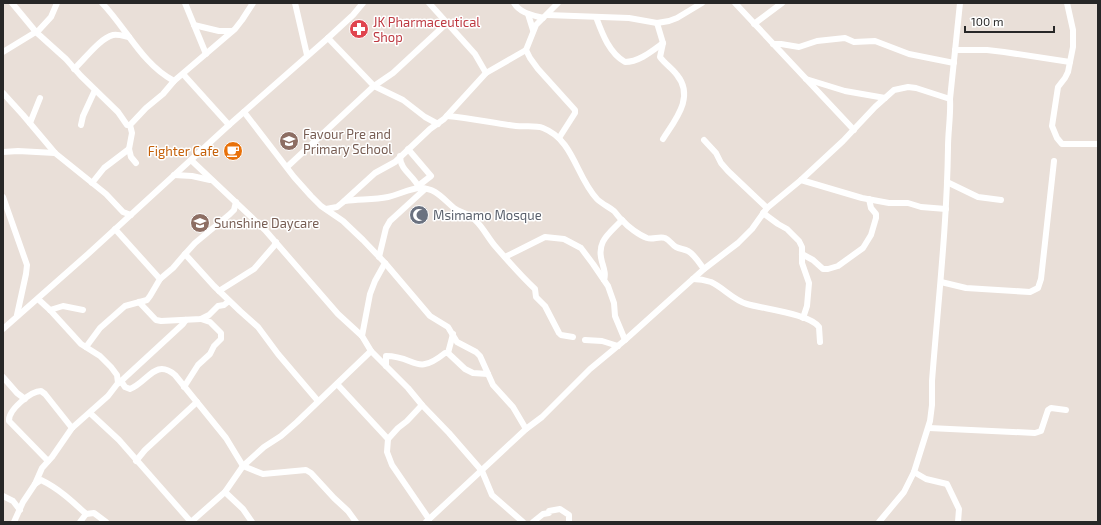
<svg xmlns="http://www.w3.org/2000/svg" width="1101" height="525" viewBox="0 0 1101 525" font-family="'Exo 2',sans-serif">
<style>
.lines{fill:none;stroke-linecap:round;stroke-linejoin:round}
.minor{stroke:#fff;stroke-width:6}
.labels{text-anchor:middle;stroke-width:3;stroke-linejoin:round;paint-order:stroke}
.health-label{font-size:13px;fill:#be3a42;stroke:#fff;text-anchor:start}
.education-label{font-size:13px;fill:#785e54;stroke:#fff;text-anchor:start}
.food-label{font-size:13px;fill:#c56008;stroke:#fff;text-anchor:end}
.worship-label{font-size:13px;fill:#5b616d;stroke:#fff;text-anchor:start}
</style>
<rect width="100%" height="100%" fill="#e9dfd8"/>
<g class="lines">
<!-- minor -->
<g class="minor">
<path d="M12 3 36 32 66 59 81 76 118 112 127 125H130"/>
<path d="M102 3C127 29 142 64 174 81"/>
<path d="M185 3 206 54"/>
<path d="M295 3 307 55"/>
<path d="M429 3 475 54 486 73"/>
<path d="M514 3C520 13 532 15 543 18"/>
<path d="M735 3 854 130"/>
<path d="M1067 3 1073 30V47L1068 72 1065 78 1058 87 1052 126 1057 138 1062 144H1098"/>
<path d="M528 14 533 30"/>
<path d="M547 15 629 18 657 23 669 21 677 18 702 3"/>
<path d="M596 17C602 33 609 53 625 62 639 62 652 51 663 43"/>
<path d="M657 23 663 43 660 57C665 64 672 68 677 75 695 97 675 120 663 139"/>
<path d="M754 24 782 3"/>
<path d="M194 25 219 31H232"/>
<path d="M328 38 374 86 403 100 425 117 438 124"/>
<path d="M773 44H781L799 47 817 41 845 38 854 42 875 41 909 54 954 63"/>
<path d="M526 50 530 58 538 69 575 110V113L559 138"/>
<path d="M955 50H987L1004 52 1070 62"/>
<path d="M3 52 39 30 51 17 57 3"/>
<path d="M74 69C84 60 100 38 113 35 118 34 124 36 129 37"/>
<path d="M183 74 229 125"/>
<path d="M806 79 845 91 885 98"/>
<path d="M3 93 23 115 55 153 106 194 123 212 131 215"/>
<path d="M950 99 960 3"/>
<path d="M244 112 294 177 311 196 321 206 343 221 363 240 385 263 430 316 448 327 457 342 476 352 480 356 493 385 513 407 526 429"/>
<path d="M447 116C470 118 493 123 516 126 525 127 535 125 543 128 574 140 576 177 597 199 602 204 609 207 614 211 617 214 619 218 622 220 628 227 639 235 647 238 653 240 659 236 665 238 670 240 672 245 676 247 680 249 684 249 688 251 694 254 700 264 704 269"/>
<path d="M30 123 40 98"/>
<path d="M81 125 83 116 95 90"/>
<path d="M704 140 716 153 721 163 728 171 767 208"/>
<path d="M129 149 131 157 136 163"/>
<path d="M408 149 431 176 418 186"/>
<path d="M3 152 18 151 55 153"/>
<path d="M400 156C400 171 414 175 419 188"/>
<path d="M191 160 265 230 338 314 362 336 371 351 408 388 422 405 449 433 482 471 492 495 523 522"/>
<path d="M287 167 374 86 393 73 447 23"/>
<path d="M174 175 192 176 210 180"/>
<path d="M801 180 862 198 889 203H908L921 207 946 209"/>
<path d="M947 182 978 197 1001 200"/>
<path d="M92 183 104 168 129 149 132 133 130 125 146 108 163 94 174 81 235 29 242 20 253 3"/>
<path d="M3 197 27 265 26 274 17 315"/>
<path d="M345 201C359 199 374 200 388 197 398 195 411 188 420 188 436 188 443 199 454 208 460 213 467 212 475 220 483 227 488 238 495 246 508 261 521 276 535 289L536 297 545 306 559 333 561 335 573 337"/>
<path d="M326 209 337 207 342 203 375 173 395 162 430 129 444 119 486 73 526 50 536 25 558 3"/>
<path d="M763 213 778 224 787 229 799 241 802 247V263L809 283 807 306 803 318"/>
<path d="M115 229 160 279"/>
<path d="M185 254 214 286 240 311 258 327 278 354 318 401"/>
<path d="M802 254 813 260 823 269H828L838 266 863 248 871 235 876 218V214L871 208 869 199"/>
<path d="M379 257 386 228 390 221 425 189"/>
<path d="M505 257 545 237 564 239 581 248 593 264 608 286 614 303 615 316 625 340"/>
<path d="M693 279C699 279 705 280 711 282 724 288 733 300 747 304 764 309 810 314 819 327L820 342"/>
<path d="M604 280C606 274 604 269 602 262 596 241 609 234 622 220"/>
<path d="M941 282 966 288 1030 292 1038 288 1041 279 1054 161"/>
<path d="M219 291 254 269 274 246 276 242"/>
<path d="M139 302 156 320 161 321 201 319 209 315 218 306 224 305 229 301"/>
<path d="M50 310 63 306 83 310"/>
<path d="M3 329 88 254 229 125 328 38 353 15 363 3"/>
<path d="M362 336 370 294 375 281 385 263"/>
<path d="M585 340 602 341 618 346"/>
<path d="M86 347 100 328 125 306 147 300 150 296 160 279 173 268 185 254 195 243 230 214 234 210 236 202"/>
<path d="M448 353 453 334"/>
<path d="M386 366V356C416 356 415 377 445 353H448L465 369 473 373 488 374"/>
<path d="M3 377 17 393 25 399"/>
<path d="M121 381 125 387 130 389C148 382 155 358 175 375L226 438 243 466 263 474 306 470 311 473 334 498 348 511 356 522"/>
<path d="M119 383 183 324 186 320"/>
<path d="M337 384 388 439"/>
<path d="M184 387 198 365 210 354 214 346 221 339V333L210 322 201 319"/>
<path d="M422 405 407 421 398 428 388 439 387 452 392 465 429 519 428 522"/>
<path d="M90 413 119 440 191 522"/>
<path d="M929 428 1035 433 1041 431 1048 410 1051 408 1066 410"/>
<path d="M48 461 9 421C8 410 31 391 41 391L45 394 72 428"/>
<path d="M136 461 145 450 197 402"/>
<path d="M914 472 926 479 947 484 959 509 958 522"/>
<path d="M35 484 41 480C58 488 72 501 86 514L94 513 106 522"/>
<path d="M225 492 243 509 252 522"/>
<path d="M3 496 13 501 20 510"/>
<path d="M14 522 23 502 35 484 42 468 52 457 72 428 108 396 118 383 117 375 111 367 100 356 81 344 50 310 38 299"/>
<path d="M80 522 86 514"/>
<path d="M191 522 225 492 243 466 264 447 281 436 297 422 371 351"/>
<path d="M426 522 526 429 542 417 590 369 625 340 704 269 738 243 752 229 767 208 801 180 843 141 875 107 894 90 908 87 916 88 950 99C951 115 948 131 948 147 947 225 938 303 932 381V405L930 421 914 472 904 492 879 522"/>
<path d="M533 522 543 514 549 513V511L560 509 569 515V522"/>
</g>
</g>
<!-- icons -->
<defs>
<g id="pharmacy-disc" transform="scale(1)"><circle r="9.5" fill="#e0444e" stroke="#fff"/><path d="M-2-6h4v4h4v4h-4v4h-4v-4h-4v-4h4Z" fill="#fff"/></g>
<g id="school-disc" transform="scale(1)"><circle r="9.5" fill="#8d6e63" stroke="#fff"/><path d="M0-5L7-2L0 1L-7-2ZM-4 1L0 2.5L4 1V4Q0 6-4 4Z" fill="#fff"/></g>
<g id="cafe-disc" transform="scale(1)"><circle r="9.5" fill="#e8710a" stroke="#fff"/><path d="M-5.5-4.5H6V0H3Q3 3.5 0 3.5H-2.5Q-5.5 3.5-5.5 0ZM3-3.2v2h1.7v-2ZM-6 4.5H4V6H-6Z" fill="#fff"/></g>
<g id="mosque-disc" transform="scale(1)"><circle r="9.5" fill="#6b7280" stroke="#fff"/><path d="M3.5-4.9A6 6 0 1 0 3.5 4.9A5 5 0 1 1 3.5-4.9Z" fill="#fff"/></g>
</defs>
<g fill-rule="evenodd">
<use href="#pharmacy-disc" x="359" y="29"/>
<use href="#school-disc" x="289" y="141"/>
<use href="#cafe-disc" x="233" y="151"/>
<use href="#mosque-disc" x="419" y="215"/>
<use href="#school-disc" x="200" y="223"/>
</g>
<g class="labels">
<!-- health labels -->
<g class="health-label">
<text x="373" y="27">JK Pharmaceutical<tspan x="373" dy="15">Shop</tspan></text>
</g>
<!-- education labels -->
<g class="education-label">
<text x="303" y="139">Favour Pre and<tspan x="303" dy="15">Primary School</tspan></text>
<text x="214" y="228">Sunshine Daycare</text>
</g>
<!-- food labels -->
<g class="food-label">
<text x="219" y="156">Fighter Cafe</text>
</g>
<!-- worship labels -->
<g class="worship-label">
<text x="433" y="220">Msimamo Mosque</text>
</g>
</g>
<!-- border -->
<rect width="1101" height="525" fill="none" stroke="#272727" stroke-width="8"/>
<!-- scale -->
<path d="M965 26v6h89v-6" fill="none" stroke="#272727" stroke-width="2"/>
<text x="971" y="26" font-size="12" fill="#272727" stroke="#ffffff" stroke-width="3" paint-order="stroke">100 m</text>
</svg>
